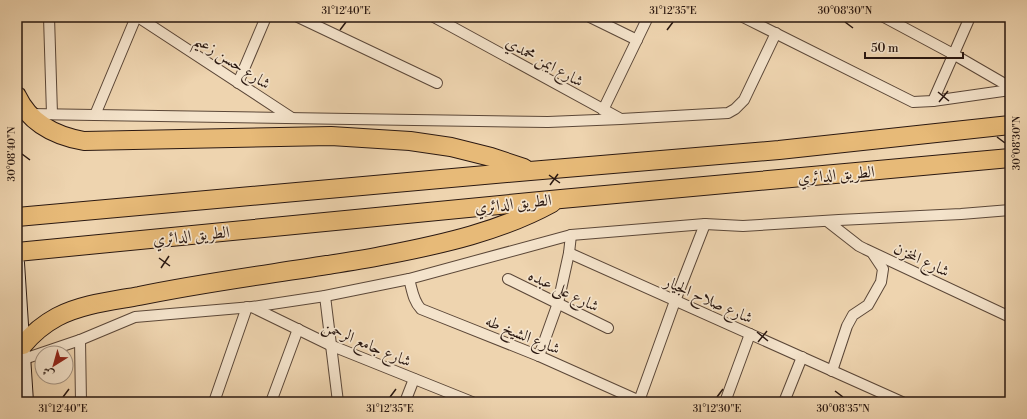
<svg xmlns="http://www.w3.org/2000/svg" width="1027" height="419" viewBox="0 0 1027 419" font-family="'Libre Bodoni',Amiri,serif">
<style>
.lines{fill:none;stroke-linecap:round;stroke-linejoin:round}
.minor-casing{stroke:#5b4738;stroke-width:12}
.secondary-casing{stroke:#2a1811;stroke-width:16}
.motorway-casing{stroke:#2a1811;stroke-width:20}
.minor{stroke:#f4e3cb;stroke-width:10}
.secondary{stroke:#f4e3cb;stroke-width:14}
.motorway{stroke:#e7ba78;stroke-width:18}
.ticks{fill:none;stroke:#2a1811;stroke-width:1.5}
.labels{text-anchor:middle;stroke-width:3.5;stroke-linejoin:round;paint-order:stroke}
.street-label{font-size:16px;fill:#2a1811;stroke:#f4e3cb}
.neatline{fill:none;stroke:#2a1811;stroke-width:1.5}
.ticks-label{font-size:10px;text-anchor:middle;fill:#2a1811}
</style>
<rect width="100%" height="100%" fill="#eed4af"/>
<filter id="stains"><feTurbulence type="fractalNoise" baseFrequency=".005" numOctaves="4"/><feColorMatrix values="0 0 0 0 .2 0 0 0 0 .09 0 0 0 0 .02 0 0 0 .5 -.17"/></filter>
<radialGradient id="worn" r=".72"><stop offset=".6" stop-color="#630" stop-opacity="0"/><stop offset="1" stop-color="#630" stop-opacity=".3"/></radialGradient>
<g class="lines">
<!-- minor casing -->
<g class="minor-casing">
<g id="minor">
<path d="M49 17 52 114"/>
<path d="M138 17 292 118"/>
<path d="M298 17 437 83"/>
<path d="M434 17 619 118"/>
<path d="M590 17 637 40"/>
<path d="M743 17 913 102 933 101 1010 90"/>
<path d="M884 17 953 54 1010 87"/>
<path d="M1008 17 1010 18"/>
<path d="M238 83 266 17"/>
<path d="M933 101 970 17"/>
<path d="M603 110 648 17"/>
<path d="M30 114 548 122 621 119 728 113 735 109 744 100 776 33"/>
<path d="M95 115 136 17"/>
<path d="M827 221 859 246 865 249 1010 317"/>
<path d="M569 253 902 402"/>
<path d="M409 279C412 289 413 301 421 309L539 356 642 402"/>
<path d="M508 279 608 328"/>
<path d="M325 296 338 402"/>
<path d="M252 307 330 345 472 402"/>
<path d="M80 340 81 402"/>
<path d="M539 356 558 303 569 253 571 235"/>
<path d="M24 359 80 340 135 317 252 307 325 296 409 279 571 235 705 224 743 226 839 220 961 214 1010 210"/>
<path d="M832 371 847 326 853 315 868 305 881 282 883 269 873 254"/>
<path d="M639 401 675 301 705 224"/>
<path d="M214 402 247 307"/>
<path d="M271 402 298 329"/>
<path d="M405 402 414 379"/>
<path d="M725 402 750 334"/>
<path d="M784 402 802 357"/>
</g>
</g>
<!-- secondary casing -->
<g class="secondary-casing">
<path id="secondary" d="M17 263 26 402"/>
</g>
<!-- motorway casing -->
<g class="motorway-casing">
<g id="motorway">
<path d="M17 96C30 124 56 136 84 141L331 136 410 141 451 147 491 157 524 168"/>
<path d="M17 217 530 171 779 150 1010 125"/>
<path d="M17 252 561 199 1010 158"/>
<path d="M23 345C33 333 44 324 57 317 82 304 112 301 139 296 201 283 264 275 327 265 346 262 367 259 386 255 443 244 501 231 552 203"/>
</g>
</g>
<!-- minor -->
<use href="#minor" class="minor"/>
<!-- secondary -->
<use href="#secondary" class="secondary"/>
<!-- motorway -->
<use href="#motorway" class="motorway"/>
</g>
<!-- ticks -->
<path class="ticks" d="M845 22 853 28M340 30 346 22M667 30 673 22M938 92 949 101M939 102 948 91M997 137 1005 143M22 154 30 160M549 175 560 183M550 185 558 174M159 258 170 266M161 268 169 256M757 332 768 341M758 342 767 331M835 391 843 397M63 397 69 389M390 397 396 389M717 397 723 389"/>
<g class="labels">
<!-- street labels -->
<g class="street-label">
<text transform="translate(233 61) rotate(33)" y="6">شارع حسن زعيم</text>
<text transform="translate(545 61) rotate(29)" y="6">شارع ايمن محمدي</text>
<text transform="translate(836 174) rotate(-5)" y="6">الطريق الدائري</text>
<text transform="translate(513 203) rotate(-6)" y="6">الطريق الدائري</text>
<text transform="translate(191 235) rotate(-6)" y="6">الطريق الدائري</text>
<text transform="translate(922 259) rotate(25)" y="6">شارع المخزن</text>
<text transform="translate(564 290) rotate(26)" y="6">شارع على عبده</text>
<text transform="translate(709 299) rotate(24)" y="6">شارع صلاح الجيار</text>
<text transform="translate(523 334) rotate(22)" y="6">شارع الشيخ طه</text>
<text transform="translate(367 343) rotate(23)" y="6">شارع جامع الرحمن</text>
</g>
</g>
<!-- margin -->
<rect width="1027" height="419" fill="none" stroke="#eed4af" stroke-width="44"/>
<!-- north arrow -->
<g transform="translate(54 365) rotate(217)"><circle r="19" fill="#f4e3cb" stroke="#a39281"/>
<path d="M0-3L7 15L0 10L-7 15Z" fill="#8f2418"/>
<text y="-6" font-size="11" font-weight="bold" text-anchor="middle" fill="#2a1811">ش</text>
</g>
<!-- scale -->
<path d="M865 52v6h98v-6" fill="none" stroke="#2a1811" stroke-width="2"/>
<text x="871" y="52" font-size="12" fill="#2a1811" stroke="#f4e3cb" stroke-width="3" paint-order="stroke">50 m</text>
<rect x="22" y="22" width="983" height="375" class="neatline"/>
<g class="ticks-label">
<text x="346" y="14">31°12'40"E</text>
<text x="673" y="14">31°12'35"E</text>
<text x="845" y="14">30°08'30"N</text>
<text transform="translate(1016 143) rotate(-90)" y="4">30°08'30"N</text>
<text transform="translate(11 154) rotate(-90)" y="4">30°08'40"N</text>
<text x="63" y="412">31°12'40"E</text>
<text x="390" y="412">31°12'35"E</text>
<text x="717" y="412">31°12'30"E</text>
<text x="843" y="412">30°08'35"N</text>
</g>
<rect width="100%" height="100%" filter="url(#stains)"/>
<rect width="100%" height="100%" fill="url(#worn)"/>
</svg>
